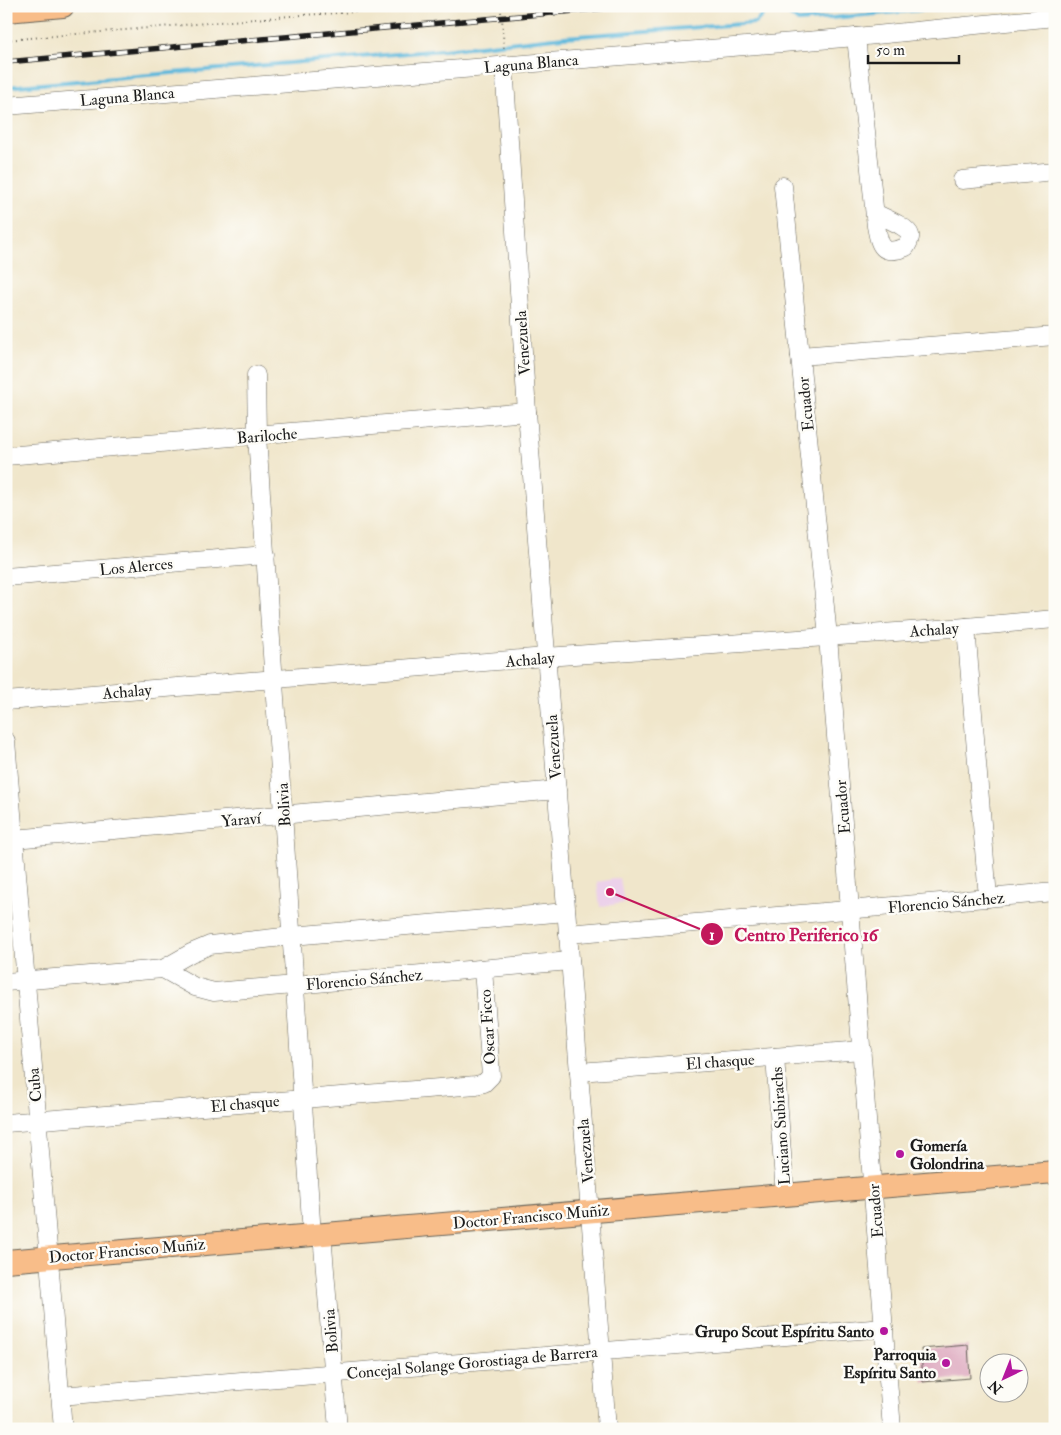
<svg xmlns="http://www.w3.org/2000/svg" width="1061" height="1435" viewBox="0 0 1061 1435" font-family="'IM FELL Double Pica',serif">
<style>
.built{fill:#ecd1ea}
.lines{fill:none;stroke-linecap:round;stroke-linejoin:round}
.stream{stroke:#5db8db;stroke-width:4}
.building{fill:#d99db7}
.minor-casing{stroke:#666359;stroke-width:19}
.major-casing{stroke:#666359;stroke-width:24}
.path{stroke:#666359;stroke-width:2;stroke-dasharray:1 4;stroke-linecap:butt}
.minor{stroke:#fff;stroke-width:18}
.major{stroke:#f8bd89;stroke-width:22}
.rail-casing{stroke:#1c1c1c;stroke-width:5.5}
.rail{stroke:#fdfcf7;stroke-width:4;stroke-dasharray:11;stroke-linecap:butt}
.poi-dot{fill:#b5179e;stroke:#fdfcf7;stroke-width:2}
.labels{text-anchor:middle;stroke-width:5;stroke-linejoin:round;paint-order:stroke}
.street-label{font-size:16px;fill:#1c1c1c;stroke:#fdfcf7}
.poi-label{font-size:16px;font-weight:bold;fill:#1c1c1c;stroke:#fdfcf7;text-anchor:end}
.leader{fill:none;stroke:#c2185b;stroke-width:2}
.callout-dot{fill:#c2185b;stroke:#fdfcf7;stroke-width:2}
.mark-label{font-size:15px;text-anchor:middle;font-weight:bold;fill:#fff}
.callout-label{font-size:18px;text-anchor:middle;font-weight:bold;fill:#c2185b;stroke:#fdfcf7;stroke-width:5;stroke-linejoin:round;paint-order:stroke}
</style>
<rect width="100%" height="100%" fill="#fdfcf7"/>
<filter id="ink" filterUnits="userSpaceOnUse"><feTurbulence type="fractalNoise" baseFrequency=".02" numOctaves="2"/><feDisplacementMap in="SourceGraphic" scale="10" xChannelSelector="R" yChannelSelector="G"/><feConvolveMatrix kernelMatrix="1 2 1 2 8 2 1 2 1" color-interpolation-filters="sRGB"/></filter>
<filter id="wash" filterUnits="userSpaceOnUse"><feTurbulence type="fractalNoise" baseFrequency=".0096" numOctaves="4" result="noise"/><feDisplacementMap in="SourceGraphic" scale="20" xChannelSelector="R" yChannelSelector="G"/><feGaussianBlur stdDeviation="1.12" result="paint"/><feColorMatrix in="noise" values="0 0 0 0 0 0 0 0 0 0 0 0 0 0 0 0 0 1.4 0 .05"/><feComposite in="paint" operator="in"/></filter>
<g filter="url(#wash)">
<rect width="100%" height="100%" fill="#f0e6cb"/>
<!-- built -->
<path class="built" d="M620 878 624 903 600 907 597 882Z"/>
<g class="lines">
<!-- stream -->
<g class="stream">
<path d="M779 6 798 21 965 6"/>
<path d="M6 87 443 50 564 37 755 23 771 6"/>
</g>
</g>
<g id="blocks">
<!-- building -->
<path class="building" d="M968 1345 970 1378 923 1382 921 1349Z"/>
</g>
</g>
<g filter="url(#ink)">
<use href="#blocks" fill-opacity="0" stroke="#666359" stroke-width="1"/>
<g class="lines">
<!-- minor casing -->
<g class="minor-casing">
<g id="minor">
<path d="M856 37 876 226C880 247 882 256 906 247 908 243 911 239 910 235 908 227 883 217 875 213"/>
<path d="M504 65 527 412 607 1429"/>
<path d="M6 106 856 37 1055 17"/>
<path d="M962 180 1055 171"/>
<path d="M783 186 828 637 892 1429"/>
<path d="M800 356 1055 336"/>
<path d="M256 375 257 436 312 1235"/>
<path d="M6 456 527 412"/>
<path d="M6 577 266 555"/>
<path d="M966 627 988 898"/>
<path d="M6 701 546 657 966 627 1055 619"/>
<path d="M6 741 63 1429"/>
<path d="M14 839 557 790"/>
<path d="M568 934 1055 892"/>
<path d="M163 969 195 987 214 992 570 961"/>
<path d="M6 982 163 969 191 953 210 945 292 936 566 912"/>
<path d="M775 1057 785 1195"/>
<path d="M579 1072 862 1050"/>
<path d="M6 1123 476 1085 484 1083 491 1076 483 969"/>
<path d="M322 1234 338 1429"/>
<path d="M60 1396 884 1328"/>
</g>
</g>
<!-- major casing -->
<g class="major-casing">
<g id="major">
<path d="M6 11 63 6"/>
<path d="M6 1261 1055 1172"/>
</g>
</g>
<!-- path -->
<g class="path">
<path d="M490 6H503"/>
<path d="M500 7 502 17 504 51"/>
<path d="M6 40 302 15 464 6"/>
</g>
<!-- minor -->
<use href="#minor" class="minor"/>
<!-- major -->
<use href="#major" class="major"/>
<!-- rail casing -->
<g class="rail-casing">
<path id="rail" d="M6 62 629 6"/>
</g>
<!-- rail -->
<use href="#rail" class="rail"/>
</g>
</g>
<!-- markers -->
<g class="poi-dot">
<circle cx="900" cy="1154" r="5"/>
<circle cx="884" cy="1331" r="5"/>
<circle cx="946" cy="1363" r="5"/>
</g>
<g class="labels">
<!-- street labels -->
<g class="street-label">
<text transform="translate(531 63) rotate(-5)" y="6">Laguna Blanca</text>
<text transform="translate(127 96) rotate(-5)" y="6">Laguna Blanca</text>
<text transform="translate(522 343) rotate(-94)" y="6">Venezuela</text>
<text transform="translate(805 404) rotate(-96)" y="6">Ecuador</text>
<text transform="translate(267 435) rotate(-5)" y="6">Bariloche</text>
<text transform="translate(136 566) rotate(-5)" y="6">Los Alerces</text>
<text transform="translate(934 629) rotate(-4)" y="6">Achalay</text>
<text transform="translate(530 659) rotate(-5)" y="6">Achalay</text>
<text transform="translate(127 691) rotate(-5)" y="6">Achalay</text>
<text transform="translate(553 747) rotate(-94)" y="6">Venezuela</text>
<text transform="translate(283 805) rotate(-94)" y="6">Bolivia</text>
<text transform="translate(842 807) rotate(-95)" y="6">Ecuador</text>
<text transform="translate(241 819) rotate(-5)" y="6">Yaraví</text>
<text transform="translate(946 902) rotate(-5)" y="6">Florencio Sánchez</text>
<text transform="translate(364 979) rotate(-5)" y="6">Florencio Sánchez</text>
<text transform="translate(487 1027) rotate(-94)" y="6">Oscar Ficco</text>
<text transform="translate(720 1061) rotate(-4)" y="6">El chasque</text>
<text transform="translate(34 1085) rotate(-95)" y="6">Cuba</text>
<text transform="translate(245 1103) rotate(-5)" y="6">El chasque</text>
<text transform="translate(780 1126) rotate(-94)" y="6">Luciano Subirachs</text>
<text transform="translate(585 1151) rotate(-95)" y="6">Venezuela</text>
<text transform="translate(875 1211) rotate(-95)" y="6">Ecuador</text>
<text transform="translate(531 1216) rotate(-5)" y="6">Doctor Francisco Muñiz</text>
<text transform="translate(127 1250) rotate(-5)" y="6">Doctor Francisco Muñiz</text>
<text transform="translate(330 1331) rotate(-95)" y="6">Bolivia</text>
<text transform="translate(472 1362) rotate(-5)" y="6">Concejal Solange Gorostiaga de Barrera</text>
</g>
<!-- poi labels -->
<g class="poi-label">
<text x="910" y="1151" text-anchor="start">Gomería<tspan x="910" dy="18">Golondrina</tspan></text>
<text x="874" y="1337">Grupo Scout Espíritu Santo</text>
<text x="936" y="1360">Parroquia<tspan x="936" dy="18">Espíritu Santo</tspan></text>
</g>
</g>
<!-- callouts -->
<path class="leader" d="M610 892L712 934"/>
<g class="callout-dot">
<circle cx="610" cy="892" r="5"/>
<circle cx="712" cy="934" r="12"/>
</g>
<g class="mark-label">
<text x="712" y="940">1</text>
</g>
<g class="callout-label">
<text x="806" y="941">Centro Periferico 16</text>
</g>
<!-- margin -->
<rect width="1061" height="1435" fill="none" stroke="#fdfcf7" stroke-width="25"/>
<!-- north arrow -->
<g transform="translate(1004 1378) rotate(223)"><circle r="24" fill="#fdfcf7" stroke="#a3a29f"/>
<path d="M0-4L9 19L0 12L-9 19Z" fill="#b5179e"/>
<text y="-8" font-size="14" font-weight="bold" text-anchor="middle" fill="#1c1c1c">N</text>
</g>
<!-- scale -->
<path d="M868 55v8h91v-8" fill="none" stroke="#1c1c1c" stroke-width="2.5"/>
<text x="876" y="55" font-size="15" fill="#1c1c1c" stroke="#fdfcf7" stroke-width="4" paint-order="stroke">50 m</text>
</svg>
